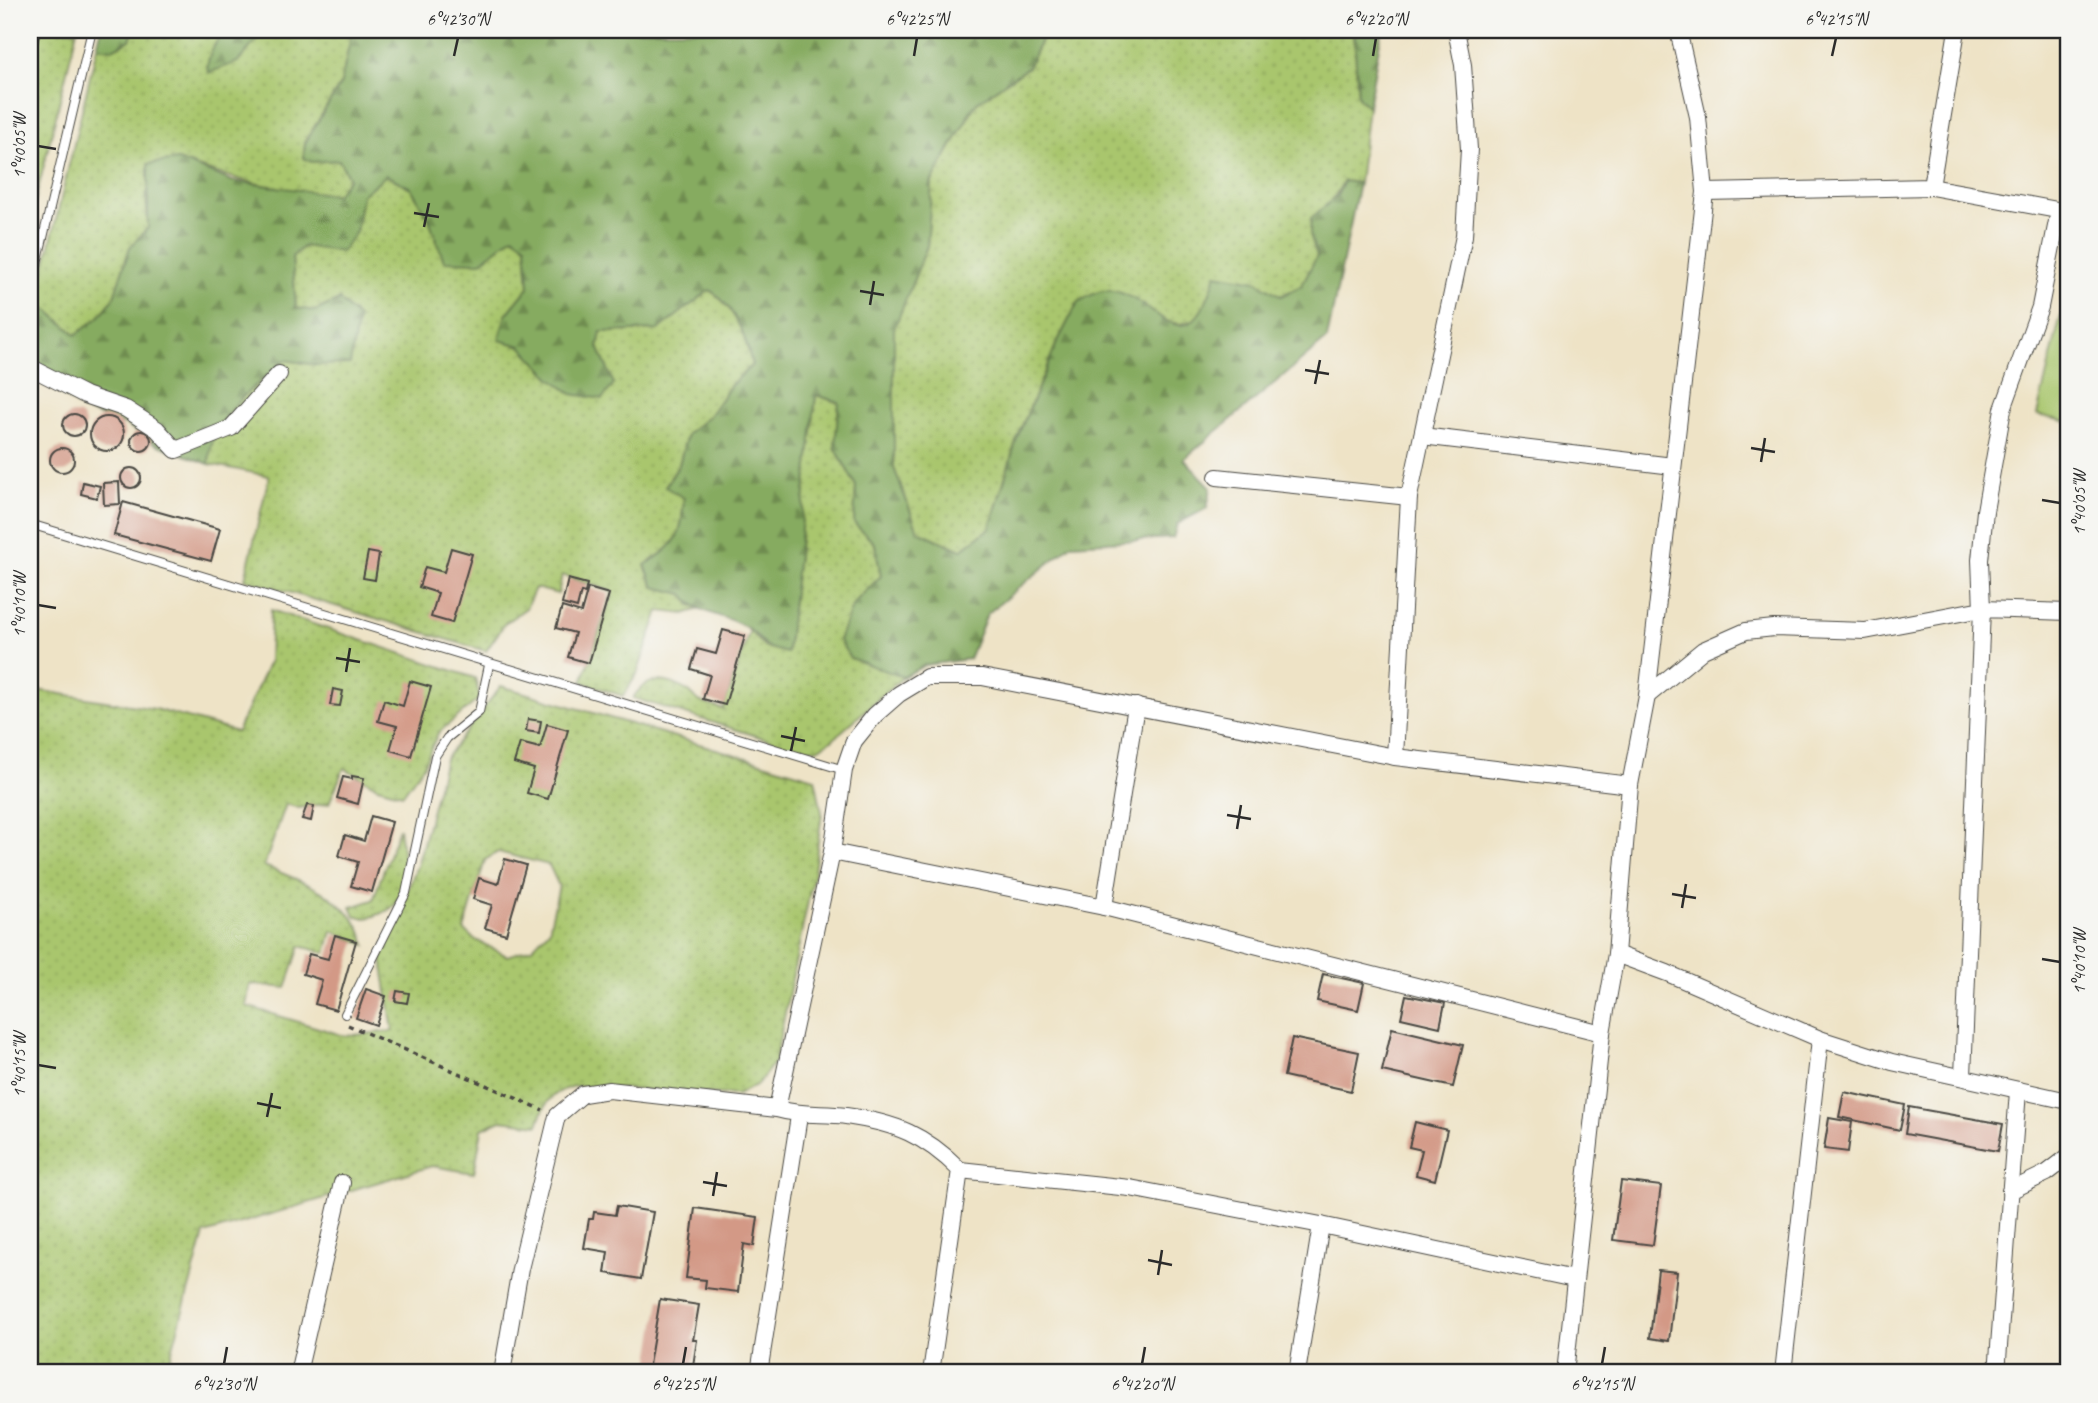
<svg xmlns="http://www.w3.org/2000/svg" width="2098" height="1403" viewBox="0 0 2098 1403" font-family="Caveat,sans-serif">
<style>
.grass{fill:url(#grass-dots);stroke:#6a784c;stroke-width:2;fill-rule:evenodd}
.forest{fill:url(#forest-firs);stroke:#586b46;stroke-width:2}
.pitch{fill:#a9c66d;stroke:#6a784c;stroke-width:2}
.building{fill:#d39986}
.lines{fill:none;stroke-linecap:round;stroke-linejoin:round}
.lane-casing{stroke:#484742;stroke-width:10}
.street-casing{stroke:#484742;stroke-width:18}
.path{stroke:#484742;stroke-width:3.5;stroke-dasharray:5 5;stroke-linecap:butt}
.lane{stroke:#fff;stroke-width:8}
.street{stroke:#fff;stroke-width:16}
.ticks{fill:none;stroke:#2b2b2b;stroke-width:2.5}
.neatline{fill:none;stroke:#2b2b2b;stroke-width:2.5}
.ticks-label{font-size:18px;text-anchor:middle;fill:#2b2b2b}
</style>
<defs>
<pattern id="grass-dots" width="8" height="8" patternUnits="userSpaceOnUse" patternTransform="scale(1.75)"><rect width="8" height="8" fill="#a9c66d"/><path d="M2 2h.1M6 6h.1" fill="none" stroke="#92aa5f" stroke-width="1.8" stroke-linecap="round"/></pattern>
<pattern id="forest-firs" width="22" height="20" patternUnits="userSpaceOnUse" patternTransform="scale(1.75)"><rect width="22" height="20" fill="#86ab60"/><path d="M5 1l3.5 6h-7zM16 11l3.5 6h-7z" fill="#6e8b4f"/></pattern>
</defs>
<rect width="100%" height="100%" fill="#f6f6f2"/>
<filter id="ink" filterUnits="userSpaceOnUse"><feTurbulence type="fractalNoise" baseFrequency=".0143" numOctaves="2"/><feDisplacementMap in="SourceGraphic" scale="14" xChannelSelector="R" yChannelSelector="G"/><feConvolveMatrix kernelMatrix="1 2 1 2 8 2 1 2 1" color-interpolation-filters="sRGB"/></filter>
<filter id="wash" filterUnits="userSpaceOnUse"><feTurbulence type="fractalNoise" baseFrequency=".00686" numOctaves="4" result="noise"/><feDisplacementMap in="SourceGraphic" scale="28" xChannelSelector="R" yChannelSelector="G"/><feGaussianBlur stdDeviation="1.57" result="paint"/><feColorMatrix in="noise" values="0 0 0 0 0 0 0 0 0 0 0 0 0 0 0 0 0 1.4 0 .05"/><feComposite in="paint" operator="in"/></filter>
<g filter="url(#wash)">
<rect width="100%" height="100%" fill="#eee3c6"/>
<!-- grass -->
<g class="grass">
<path d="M30 30H77L30 222Z"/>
<path d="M133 30H348L351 36 341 83 305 142 304 158 312 162 339 160 349 178 336 195C278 190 232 180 178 160L146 194 148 228 130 247 113 300 98 318 76 335 48 310 36 304 97 47 112 49 130 40Z"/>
<path d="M1046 30H1354L1358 97 1368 107 1359 183 1344 181 1310 234 1318 256 1301 286 1281 296 1256 281 1209 300 1197 319 1180 324 1160 320 1131 298 1078 302 1056 345 1017 438 990 528 961 550 918 531 894 468V329L927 246 932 182 976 103 1028 67Z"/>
<path d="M386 175 411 188 429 219 444 261H481L513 236 526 245 529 287 506 315 521 346 551 378 608 370 598 347 601 332 658 330 709 290C735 306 746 337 752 365L731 385 709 416 687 434 679 465 665 486 684 498C681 538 679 543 645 566L654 587 683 594 691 605 700 609 684 614 659 611 637 674 623 696 582 682 613 592 562 575 558 594 535 588 526 608 505 623 486 651 245 579 269 476 209 464C209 417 253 388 286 360L317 365 339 300 315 311 296 308 292 257 304 246 356 232 362 195Z"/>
<path d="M816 395 839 403 835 447 856 486 854 523 875 544 881 576 853 604 850 658 903 677 832 740 817 749H799L633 698C647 675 667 678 689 692 693 695 696 700 701 702 708 705 716 707 723 709L750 630 764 647 787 652Z"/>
<path d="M271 610 475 678 480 698 438 733 424 765 403 794 378 787 344 768 329 803 299 808 286 804 264 866C303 882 354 898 366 945L332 931 326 953 300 946 286 988 250 984 246 1006 345 1036 393 1031 382 959 418 863 445 759 501 686 815 778 822 812 814 872 775 1061 758 1084 737 1095 574 1086C550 1093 545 1102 538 1125L501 1120 482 1129 474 1173 432 1166 204 1234 166 1373H30V689L155 709 237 732 269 662ZM498 852 549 865 559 886 549 930 532 948 507 956 474 939 464 930 485 860Z"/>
<path d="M399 828C402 855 416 900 382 913 372 917 365 920 355 916L351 907 373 900Z"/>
</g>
<!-- forest -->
<g class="forest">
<path d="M101 30H133L130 40 112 49 97 47Z"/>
<path d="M222 30H265L238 62 208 73C205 55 218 43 222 30Z"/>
<path d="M348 30H1046L1028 67 976 103 932 181 927 246 894 329V468L918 531 961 550 990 528 1017 438 1056 345 1078 302C1086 298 1095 292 1103 291 1151 284 1185 382 1216 274L1256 281 1281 296 1301 286 1317 256 1310 234 1311 218 1337 196 1344 181 1359 183 1327 339 1184 459 1211 487 1207 508 1177 524 1173 538 1072 544 987 614 969 659 925 665 903 677 850 658 839 640 853 604 881 576 875 544 854 523 856 486 835 447 839 402 816 395 787 653C758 646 769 646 750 630 729 614 699 617 683 594L654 587 645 565C679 543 681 538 684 498L665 487 679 465 687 434 709 416 731 385 752 365C746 337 735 306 710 290L658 330 601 332 598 347 614 384 602 399 572 394 551 378 521 346 499 340 506 315 529 287 526 245 513 236 481 262 444 261 429 219 411 188 386 175 362 195 356 232 341 252 304 246 292 257 296 308 315 311 339 300 358 318 350 364 317 365 285 360C253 388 209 417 209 464L156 444 126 425 83 410 54 388 30 360V322L36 304 48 310 76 335 98 318 113 300 130 247 148 228V164L178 160 232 181 336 195 349 178 339 160 312 162 304 158 305 143 341 83 351 36Z"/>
<path d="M1354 30H1382L1368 107 1358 97Z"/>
</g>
<!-- pitch -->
<path class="pitch" d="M2068 286V422L2037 415Z"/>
<g id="blocks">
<!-- building -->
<g class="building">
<path d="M30 30H40L33 63 30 62Z"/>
<circle cx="74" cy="425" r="11"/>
<circle cx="107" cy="434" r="17"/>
<circle cx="141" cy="441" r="10"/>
<circle cx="62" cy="460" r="12"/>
<circle cx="131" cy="478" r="10"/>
<path d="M83 482 100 486 97 498 81 494Z"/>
<path d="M119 482 120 504 104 505 103 483Z"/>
<path d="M123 502 220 529 211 561 114 535Z"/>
<path d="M451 548 472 554 452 623 431 617 438 593 419 587 425 567 444 572Z"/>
<path d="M368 552 379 554 375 580 363 578Z"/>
<path d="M568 579 587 584 585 593 581 592 577 608 562 604Z"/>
<path d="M588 588 609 594 589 663 568 657 575 633 556 628 562 607 581 613Z"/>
<path d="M723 630 745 636 725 705 703 699 710 675 691 669 697 649 716 654Z"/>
<path d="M410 681 431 687 411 756 390 750 397 726 378 721 384 700 403 706Z"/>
<path d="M333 689 343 691 340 706 330 705Z"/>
<path d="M528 719 541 721 539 733 526 731Z"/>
<path d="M547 724 568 730 548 799 527 793 534 769 514 763 520 743 540 748Z"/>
<path d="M352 776 364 778 358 804 337 798 343 777 352 779Z"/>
<path d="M307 805 314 806 311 821 302 819Z"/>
<path d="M371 816 392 822 372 892 351 886 358 862 339 856 345 835 364 841Z"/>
<path d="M505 859 526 865 506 934 485 928 492 905 473 899 479 878 498 884Z"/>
<path d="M335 935 356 941 336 1010 315 1004 322 980 303 974 309 954 328 959Z"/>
<path d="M1323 974 1364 983 1358 1010 1317 1001Z"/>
<path d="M366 989 386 996 376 1025 356 1018Z"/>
<path d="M397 991 409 993 407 1003 395 1001Z"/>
<path d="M1406 995 1445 1003 1440 1027 1401 1018Z"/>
<path d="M1392 1028 1463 1045 1453 1087 1382 1071Z"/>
<path d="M1292 1038 1359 1052 1351 1091 1284 1076Z"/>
<path d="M1844 1092 1905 1105 1900 1130 1839 1117Z"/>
<path d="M1909 1107 2003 1124 1998 1151 1905 1134Z"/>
<path d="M1829 1118 1852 1122 1848 1152 1824 1149Z"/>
<path d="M1415 1122 1447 1130 1435 1180 1416 1175 1422 1150 1409 1147Z"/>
<path d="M1621 1181 1661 1186 1653 1245 1613 1240Z"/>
<path d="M617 1206 653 1212 641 1279 605 1273 608 1252 584 1248 589 1219H593L594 1212 615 1215Z"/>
<path d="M695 1208 758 1217 754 1246 744 1244 738 1292 705 1288 706 1280 686 1278Z"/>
<path d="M1658 1270 1677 1272 1669 1341 1650 1338Z"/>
<path d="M660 1299 699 1305 693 1340H697L693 1366 689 1365 688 1373 648 1371Z"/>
</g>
</g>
</g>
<g filter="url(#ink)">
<use href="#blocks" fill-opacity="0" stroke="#484742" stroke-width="2"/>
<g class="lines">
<!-- lane casing -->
<g class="lane-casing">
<g id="lane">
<path d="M30 293 92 30"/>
<path d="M30 524 844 770"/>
<path d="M345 1014 406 893 435 756 447 738 479 712 489 665"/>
</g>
</g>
<!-- street casing -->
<g class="street-casing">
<g id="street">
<path d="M1931 187 2068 212"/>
<path d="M1705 192 1931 187 1957 30"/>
<path d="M30 367 85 395 126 409 157 429 176 450 231 428 279 374"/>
<path d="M1422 436 1673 466"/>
<path d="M1217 477 1409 497"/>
<path d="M1647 696 1703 650 1746 631 1774 628 1865 631 1982 609 1980 560 1985 511 2003 409 2040 307 2059 211"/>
<path d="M1395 757 1409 497 1464 236 1469 149 1463 65 1456 30"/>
<path d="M832 852 1104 907 1602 1033"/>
<path d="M1104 907 1136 706"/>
<path d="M1616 954 1667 973 1820 1039 1892 1062 2068 1101"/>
<path d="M1963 1076 1982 609 2068 612"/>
<path d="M777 1109 832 852 844 770 854 741 875 715 899 694 927 677H982L1395 757 1630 785"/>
<path d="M960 1170 1130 1188 1321 1225 1574 1279"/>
<path d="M2010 1191 2047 1173 2068 1157"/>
<path d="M298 1373 342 1183"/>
<path d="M502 1373 520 1269 557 1116 583 1094 609 1090 777 1109C801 1116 822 1113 846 1116 896 1123 925 1135 960 1170L931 1373"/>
<path d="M759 1373 799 1116"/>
<path d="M1297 1373 1321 1225"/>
<path d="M1565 1373 1602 1033 1616 954 1630 785 1647 696 1705 192 1698 117 1678 30"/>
<path d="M1783 1373 1820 1039"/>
<path d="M1997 1373 2018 1091"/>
</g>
</g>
<!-- path -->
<path class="path" d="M348 1025 543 1110"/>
<!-- lane -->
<use href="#lane" class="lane"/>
<!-- street -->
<use href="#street" class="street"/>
</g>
</g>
<!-- ticks -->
<path class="ticks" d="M454 56 458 38M914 56 917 38M1373 56 1376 38M1832 56 1836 38M38 146 56 149M414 213 439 217M424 227 429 203M860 291 884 295M870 305 874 281M1305 370 1329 374M1315 384 1320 360M1751 448 1775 452M1761 462 1765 438M2042 500 2060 503M38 605 56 608M336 658 360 662M346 672 350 648M781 736 805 741M791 751 796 727M1227 815 1251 819M1237 829 1241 805M1672 894 1696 898M1682 908 1686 884M2042 959 2060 962M38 1065 56 1068M257 1103 281 1108M267 1117 272 1093M703 1182 727 1186M713 1196 717 1172M1148 1260 1172 1265M1158 1275 1162 1250M224 1364 227 1347M683 1364 686 1347M1142 1364 1145 1347M1602 1364 1605 1347"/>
<!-- margin -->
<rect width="2098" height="1403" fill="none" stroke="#f6f6f2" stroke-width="77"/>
<rect x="38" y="38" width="2022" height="1326" class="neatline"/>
<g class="ticks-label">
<text x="458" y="25">6°42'30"N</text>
<text x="917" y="25">6°42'25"N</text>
<text x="1376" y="25">6°42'20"N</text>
<text x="1836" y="25">6°42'15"N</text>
<text transform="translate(19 146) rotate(-90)" y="6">1°40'05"W</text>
<text transform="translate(2079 503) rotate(-90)" y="6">1°40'05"W</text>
<text transform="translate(19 605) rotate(-90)" y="6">1°40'10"W</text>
<text transform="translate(2079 962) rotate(-90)" y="6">1°40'10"W</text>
<text transform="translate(19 1065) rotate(-90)" y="6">1°40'15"W</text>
<text x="224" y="1390">6°42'30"N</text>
<text x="683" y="1390">6°42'25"N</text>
<text x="1142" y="1390">6°42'20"N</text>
<text x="1602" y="1390">6°42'15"N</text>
</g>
</svg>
